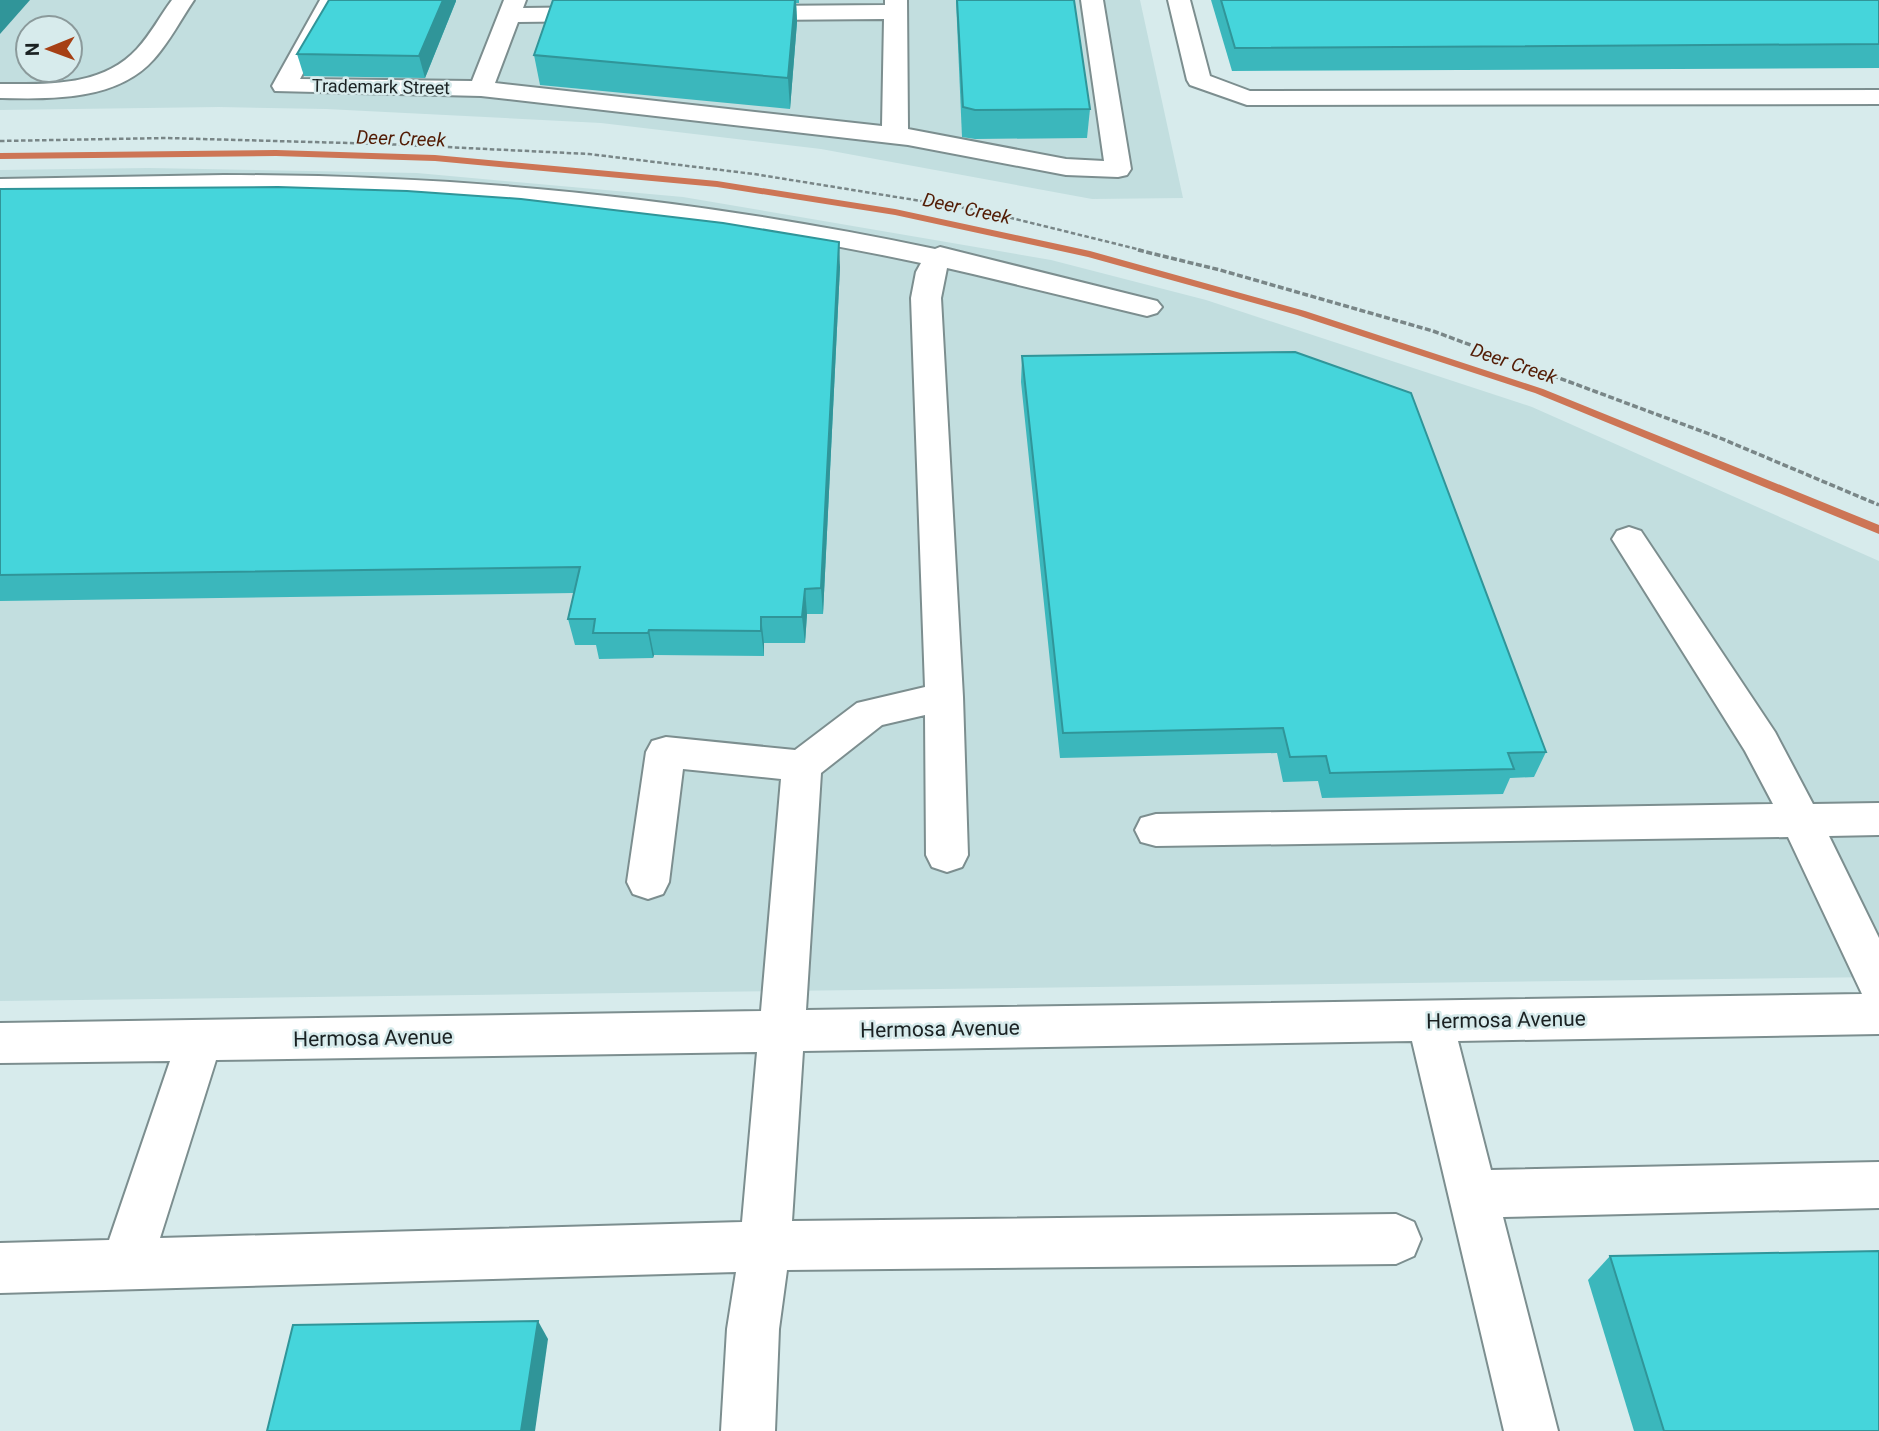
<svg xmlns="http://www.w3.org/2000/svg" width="1879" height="1431" viewBox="0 0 1879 1431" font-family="Roboto,sans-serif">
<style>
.built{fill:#c2dedf;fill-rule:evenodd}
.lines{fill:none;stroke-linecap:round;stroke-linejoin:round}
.stream{fill:#cd7555;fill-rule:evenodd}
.minor-casing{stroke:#7c8e8f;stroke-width:4}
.path-far1{stroke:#798687;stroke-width:2.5;stroke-dasharray:4.5 2.5;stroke-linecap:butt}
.path{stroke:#798687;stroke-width:3.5;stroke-dasharray:6 2.5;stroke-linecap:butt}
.minor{fill:#fff;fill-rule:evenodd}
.wall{fill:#3bb7bc}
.shaded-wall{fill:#309599}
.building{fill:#45d5db;stroke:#309599;stroke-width:2}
.labels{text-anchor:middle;stroke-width:5;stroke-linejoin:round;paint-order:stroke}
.far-street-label{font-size:18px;fill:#1a2122;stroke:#d7ebec}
.far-water-label{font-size:19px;font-style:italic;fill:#521b04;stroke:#d7ebec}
.street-label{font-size:21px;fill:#1a2122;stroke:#d7ebec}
</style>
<rect width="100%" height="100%" fill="#d7ebec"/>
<!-- built -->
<g class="built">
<path d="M0 0H1140L1183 198 1092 199 821 149 601 123 326 109 219 107 0 110ZM28 28H70V70H28Z"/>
<path d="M149 168 417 173 683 197 1051 260 1206 300 1532 407 1879 561V977L0 1001V170Z"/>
</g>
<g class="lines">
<!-- stream -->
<path class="stream" d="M276 150 435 155 717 181 895 209 1090 251 1305 311 1543 389 1879 525V534L1535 393 1297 315 1088 257 895 215 717 187 435 161 276 156 0 159V153Z"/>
<!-- minor casing -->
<g class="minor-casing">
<g id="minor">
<path d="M172 0H194C181 19 170 41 154 59 117 101 52 99 0 98V84C48 84 102 87 137 49 151 34 160 16 172 0Z"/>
<path d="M320 0H342L300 79 472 81 504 0H526L523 8 602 7 610 9 614 14 610 19 602 21 518 22 495 83 882 126 884 19 746 20 738 18 735 13 738 8 746 6 885 5V0H907L908 129 1066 159 1104 161 1081 0H1103L1131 169 1127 175 1118 177 1066 175 908 145 481 96 275 91 272 86Z"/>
<path d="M1168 0H1190L1210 76 1250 91 1879 90V104L1247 105 1190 85 1187 80Z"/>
<path d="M224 175C467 175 697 199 935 249L940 247 1157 301 1162 307 1157 313 1147 316 973 274 947 268 941 298 963 697 968 855 962 867 947 872 932 867 926 855 925 715 882 725 821 773 806 1010 1862 994 1788 837 1156 846 1141 842 1135 830 1141 818 1156 814 1773 804 1745 751 1612 539 1617 531 1629 527 1641 531 1775 732 1813 804 1879 803V835L1829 836 1879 938V1034L1458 1041 1491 1170 1879 1162V1208L1503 1217 1558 1431H1504L1412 1041 803 1051 792 1221 1396 1214 1414 1222 1421 1239 1414 1256 1396 1264 787 1270 779 1329 775 1431H721L727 1329 736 1272 0 1293V1243L109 1240 170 1061 0 1063V1023L761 1011 781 779 683 769 669 882 663 894 648 899 633 894 627 882 646 752 652 741 666 737 795 750 857 703 925 687 911 298 916 272 921 263C765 230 605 205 445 196 297 188 148 193 0 195V179ZM757 1052 742 1222 160 1238 216 1060Z"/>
</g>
</g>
<!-- path-far1 -->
<path class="path-far1" d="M0 141 166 138 384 144 589 154 754 174 983 211 1145 251"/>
<!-- path -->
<path class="path" d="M1138 250 1220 270 1433 331 1720 438 1879 505"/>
<!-- minor -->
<use href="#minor" class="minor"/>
</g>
<!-- wall -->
<g class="wall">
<path d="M329 0H456V1L425 78 304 76 297 54Z"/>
<path d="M553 0H799V3H796L797 22 790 109 540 85 534 55Z"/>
<path d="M956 0H1074L1090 109 1087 138 975 139 962 137Z"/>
<path d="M1211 0H1879V68L1232 71Z"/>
<path d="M0 189 840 267 823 614H807L805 643H764V656L654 655 653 658 599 659 596 645H575L568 619 574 593 0 601Z"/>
<path d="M1022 356 1546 752 1534 777 1510 778 1503 794 1322 798 1318 781 1283 782 1277 753 1060 758 1021 382Z"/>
<path d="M1610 1256 1879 1431H1634L1588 1280Z"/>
</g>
<!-- shaded-wall -->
<g class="shaded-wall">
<path d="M0 0H30L0 34Z"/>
<path d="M443 0H456V1L425 78 419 56Z"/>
<path d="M795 0H796L797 22 790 109 788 78Z"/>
<path d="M839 242 840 267 823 614 821 588Z"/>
<path d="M805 589 807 614 805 643 802 617Z"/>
<path d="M761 617 764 643V656L761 631Z"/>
<path d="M649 630 654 655 653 658 648 633Z"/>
<path d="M538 1321 548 1339 535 1431H521Z"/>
</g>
<!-- building -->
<g class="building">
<path d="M329 0H443L419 56 297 54Z"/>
<path d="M553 0H795L788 78 534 55Z"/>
<path d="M957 0H1074L1090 109 975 110 963 107Z"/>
<path d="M1221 0H1879V44L1235 48Z"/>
<path d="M278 187 407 191 521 199 723 223 839 242 821 588 805 589 802 617H761V631L649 630 648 633H593L595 619H568L580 567 0 575V189Z"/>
<path d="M1295 352 1411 393 1546 752 1508 753 1514 769 1330 773 1326 756 1290 757 1283 728 1063 733 1022 356Z"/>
<path d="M1879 1251V1431H1664L1610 1256Z"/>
<path d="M538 1321 521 1431H267L293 1325Z"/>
</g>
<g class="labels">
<!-- far-street labels -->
<g class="far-street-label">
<text transform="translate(381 87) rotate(1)" y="6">Trademark Street</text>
</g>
<!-- far-water labels -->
<g class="far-water-label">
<text transform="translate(401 138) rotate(2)" y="7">Deer Creek</text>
<text transform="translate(967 208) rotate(12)" y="7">Deer Creek</text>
<text transform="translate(1514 363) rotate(19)" y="7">Deer Creek</text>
</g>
<!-- street labels -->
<g class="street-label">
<text transform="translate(1506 1020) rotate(-1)" y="7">Hermosa Avenue</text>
<text transform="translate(940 1029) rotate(-1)" y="7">Hermosa Avenue</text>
<text transform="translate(373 1038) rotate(-1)" y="7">Hermosa Avenue</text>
</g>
</g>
<!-- north arrow -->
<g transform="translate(49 49) rotate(269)"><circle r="33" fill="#d7ebec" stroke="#8b9a9b" stroke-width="2"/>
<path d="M0-5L12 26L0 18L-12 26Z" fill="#a64015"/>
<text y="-10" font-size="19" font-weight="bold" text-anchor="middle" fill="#1a2122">N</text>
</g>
</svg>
